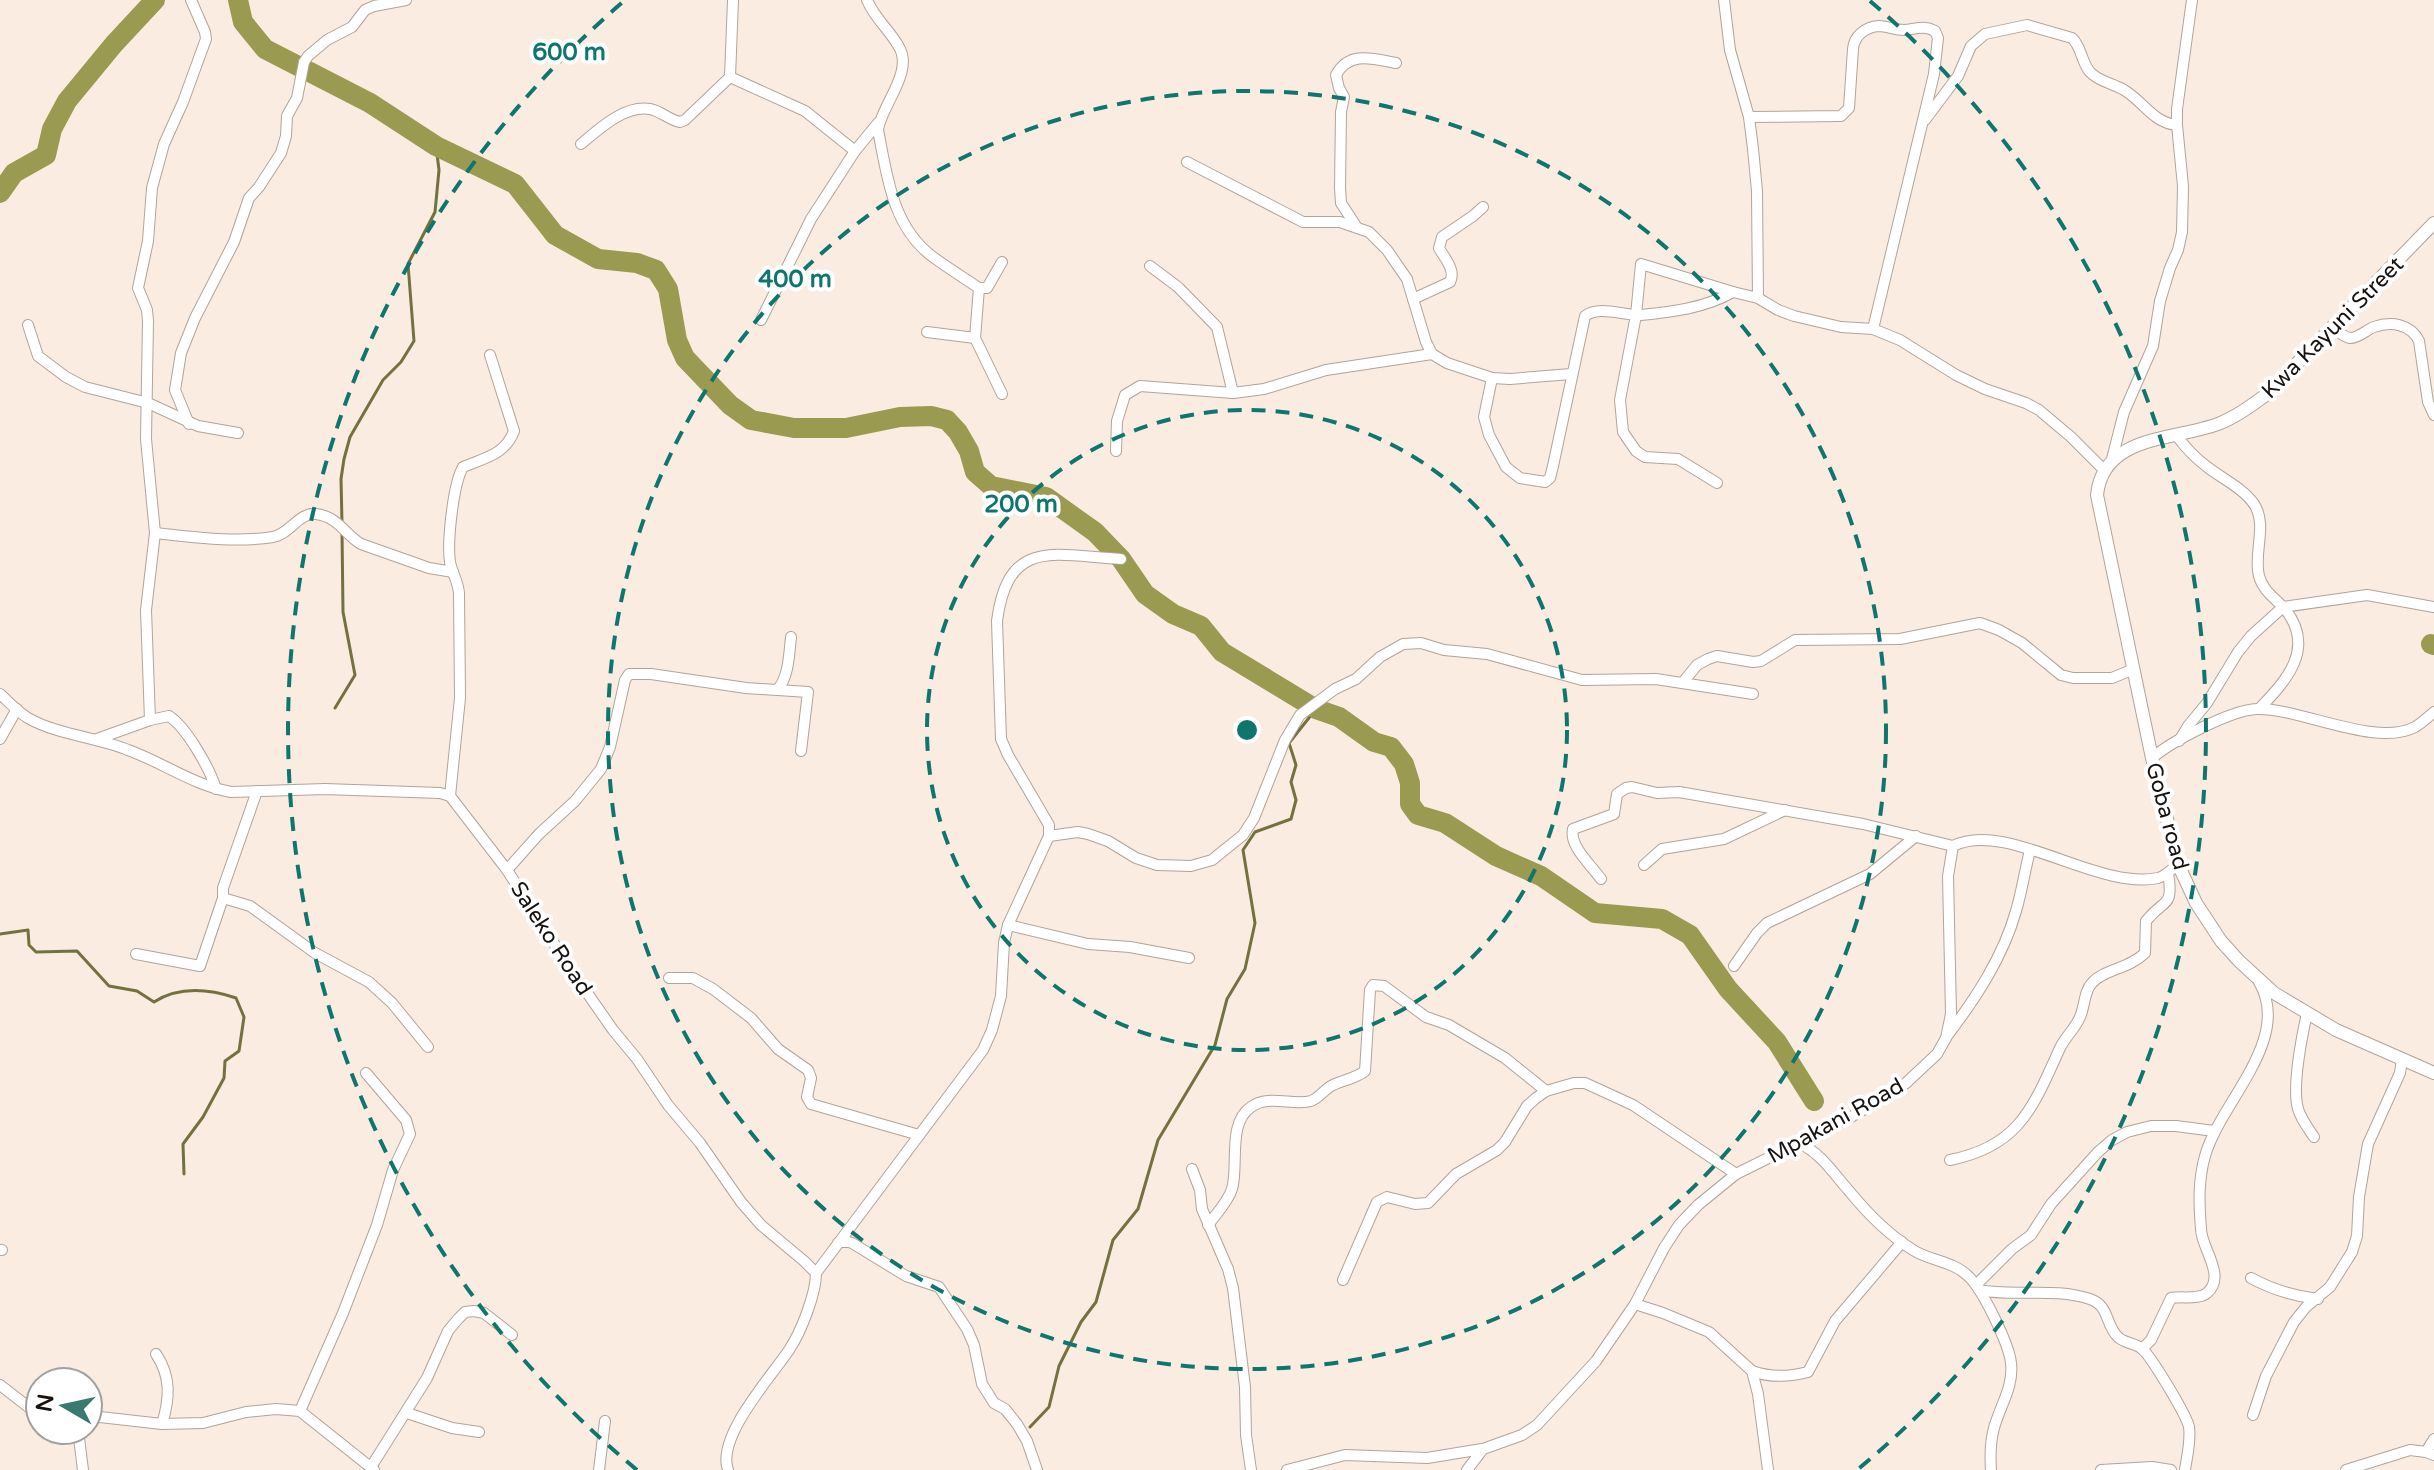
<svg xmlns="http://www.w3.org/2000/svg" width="2434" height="1470" viewBox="0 0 2434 1470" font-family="'Varela Round',sans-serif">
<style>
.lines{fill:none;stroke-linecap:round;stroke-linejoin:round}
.stream{stroke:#73713d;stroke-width:3}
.river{stroke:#9a9a51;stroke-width:20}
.minor-casing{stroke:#b1a499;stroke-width:12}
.tertiary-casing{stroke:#b1a499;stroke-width:14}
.minor{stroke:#fff;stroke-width:10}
.tertiary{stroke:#fff;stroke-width:12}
.ring{fill:none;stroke:#0f766e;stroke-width:4;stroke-dasharray:14 10}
.labels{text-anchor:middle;stroke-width:8;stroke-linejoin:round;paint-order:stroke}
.street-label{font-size:22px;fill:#17120e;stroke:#fff}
.centre{fill:#0f766e;stroke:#fff;stroke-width:4}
.ring-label{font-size:24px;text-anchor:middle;font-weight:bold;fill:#0f766e;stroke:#fff;stroke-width:8;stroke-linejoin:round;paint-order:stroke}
</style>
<rect width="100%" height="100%" fill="#faece1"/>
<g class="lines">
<!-- stream -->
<g class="stream">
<path d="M342 523 341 479 344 459 350 437 383 380 401 362 414 341 408 264 435 212 439 170 436 146"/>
<path d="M335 708 355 675 343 612 342 531"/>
<path d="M0 934 28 930 29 945 36 952 77 951 109 986 137 991 154 1002C179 986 209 989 236 998L244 1017 239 1051 225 1061 224 1078 203 1117 183 1144 184 1174"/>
<path d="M1030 1427 1049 1407 1059 1366 1081 1322 1096 1302 1113 1240 1138 1209 1158 1140 1215 1045 1227 999 1245 969 1255 923 1243 850 1255 832 1291 819 1296 800 1291 782 1296 765 1289 743 1316 709"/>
</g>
<!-- river -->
<g class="river">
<path d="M238 0 243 22 265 49 370 103 436 146 515 184 555 235 598 259 637 263 656 270 668 289 677 340 685 358 730 405 751 420 794 428H846L900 417 931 416 947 420 958 432 969 451 975 472 991 486 1046 497 1095 532 1121 559 1145 594 1173 614 1201 626 1222 652 1316 709 1339 717 1374 742 1391 747 1404 764 1410 783V804L1418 815 1445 823 1496 856 1541 876 1595 913 1662 919 1690 935 1728 989 1777 1042 1814 1101"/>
<path d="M0 193 14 173 46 155 52 129 67 101 114 44 155 0"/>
<path d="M2431 644 2434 645"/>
</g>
<!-- minor casing -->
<g class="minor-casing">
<g id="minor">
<path d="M867 0C875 19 889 29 899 47 914 72 881 106 878 130 887 175 892 227 933 257 948 268 964 278 979 288H987L1002 262"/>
<path d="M1724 0 1730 50 1749 117 1753 149 1757 191 1758 298 1778 310 1794 316 1841 327 1873 329 1900 340 1956 375 1985 389 2026 403 2039 410 2071 437 2104 470"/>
<path d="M730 77 805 111 855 151"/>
<path d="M1749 117 1841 116 1849 108 1853 49C1854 36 1865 27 1879 26 1887 26 1895 30 1904 30 1916 29 1924 25 1935 31L1938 38 1934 74 1873 329"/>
<path d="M1925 120 1958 76 1971 46 1985 34 2027 25 2072 38C2082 47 2081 62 2090 72 2099 82 2113 83 2124 90 2143 101 2153 123 2177 125"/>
<path d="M581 144C599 129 624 105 650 109 661 111 669 120 680 122L685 120 730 77 733 0"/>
<path d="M1187 162 1303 222H1340L1369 232 1387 250 1407 279 1426 342 1432 354 1447 363 1492 378 1510 379 1571 374"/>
<path d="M1356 226 1341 203 1340 188 1341 112 1344 97 1339 88 1336 75C1349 50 1374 59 1396 63"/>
<path d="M1150 266 1178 287 1217 327 1233 393"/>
<path d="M979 288 975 338 1002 394"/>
<path d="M1413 299 1450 282C1456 270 1445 259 1439 248L1442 237 1473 216 1483 207"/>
<path d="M761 320 811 219 855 151 878 123"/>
<path d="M28 325 38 356 66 377 85 387 148 403 198 426 238 433"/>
<path d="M2333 328C2338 332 2344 337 2350 338 2359 338 2366 330 2374 327 2391 321 2411 324 2419 341L2428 402 2434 415"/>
<path d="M927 332 975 338"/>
<path d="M1492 378 1484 417 1489 435 1506 467 1520 478 1545 482 1550 478 1553 466 1585 316C1600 305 1624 316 1641 315 1672 312 1705 308 1733 292"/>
<path d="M189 424 175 390 181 353 195 318 234 242 249 198 259 187 281 153 286 136 287 116 297 98 304 62 308 56 327 40 352 27 365 10 374 6 406 0"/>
<path d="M2176 435C2185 447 2194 457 2206 466 2221 478 2243 488 2254 504 2268 525 2253 553 2259 576 2263 591 2275 598 2285 609 2316 648 2287 680 2259 709"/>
<path d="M1116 451 1117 421 1125 395 1140 386 1233 393 1264 389 1326 370 1432 354"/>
<path d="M2112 459 2124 412 2153 346 2160 301 2170 268 2178 250 2182 232 2183 186 2177 125V109L2192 0"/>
<path d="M1717 483 1678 459 1645 457 1636 451 1623 432 1620 400 1636 315 1641 264 1733 292 1758 298"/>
<path d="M155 533C194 537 234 543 273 537 290 534 299 512 316 514 339 517 344 534 361 544L429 568 453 572"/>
<path d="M1684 681 1697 665 1708 659 1717 656 1753 662 1761 661 1795 640 1900 639 1980 623 1999 630 2022 643 2061 675 2073 678H2112L2134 669"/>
<path d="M778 689C789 676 789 654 791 637"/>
<path d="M0 694C9 702 18 712 28 718 58 735 96 737 128 750 164 763 193 785 231 792L325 789 440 793 450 796 507 870 567 964 613 1030 637 1059 668 1105 700 1143 741 1202 761 1225 804 1261 816 1273C816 1294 801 1332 789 1350 771 1377 716 1437 728 1470"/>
<path d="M150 720 146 610 155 533 146 439 148 321 147 310 138 288 148 241 152 188 164 144 183 102 206 39 205 32 191 0"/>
<path d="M0 739 17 709"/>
<path d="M97 739 150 720 169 716C187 728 210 769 216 789"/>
<path d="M2179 741 2188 726 2207 703 2238 652 2251 636 2283 607 2367 595 2434 607"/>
<path d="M2152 758C2172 741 2231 710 2257 709 2301 708 2376 748 2415 727 2422 723 2428 717 2434 712"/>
<path d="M257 791 223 888V898L250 906 315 953 369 982 392 1003 428 1047"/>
<path d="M450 796 460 698 459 593C458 581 452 573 450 562 447 543 453 484 463 467 484 458 505 455 514 431L490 355"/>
<path d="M1049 836 1078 832 1088 834 1108 841 1136 858 1157 865 1191 866 1212 860 1243 835 1254 818 1285 740 1300 715 1335 689 1356 679 1380 657 1403 644 1421 643 1444 650 1487 654 1582 680 1656 679 1753 694"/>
<path d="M1644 865 1662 849 1724 839 1785 810"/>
<path d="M507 870 539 834 575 801 601 769 610 747 625 680 629 674H651L746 688 808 692 801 751"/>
<path d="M1601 879C1591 865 1569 846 1573 829L1614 814 1617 794 1626 788 1632 787 1657 793 1679 792 1863 824 1953 846"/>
<path d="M1008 925 1088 944 1130 947 1189 958"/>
<path d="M136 954 200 966 223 898"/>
<path d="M1734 966 1757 933 1767 923 1870 874 1916 836"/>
<path d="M669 978H693L713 989 751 1018 778 1049 808 1070 811 1078 807 1097 811 1104 919 1135"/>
<path d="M2307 1013C2302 1036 2292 1087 2298 1109 2301 1119 2308 1128 2314 1137"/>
<path d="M1947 1036C1976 998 2003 957 2016 911 2022 891 2025 870 2030 850"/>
<path d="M1798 1142C1824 1156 1831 1171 1850 1192 1868 1214 1889 1235 1913 1250 1930 1261 1953 1261 1968 1276 1982 1288 2009 1344 2011 1363 2014 1386 2000 1406 1994 1428 1990 1442 1990 1455 1991 1470"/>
<path d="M1950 1160C2020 1146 2033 1107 2060 1048 2065 1037 2075 1029 2080 1017 2085 1006 2084 991 2092 983 2104 969 2129 969 2145 953L2146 921C2164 898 2174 909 2168 873"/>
<path d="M1192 1169 1200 1190 1202 1209 1228 1269 1233 1288 1245 1387 1246 1435 1251 1470"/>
<path d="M1208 1225C1216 1214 1228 1202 1232 1189 1239 1166 1227 1123 1251 1107 1268 1094 1293 1106 1311 1101 1319 1098 1324 1090 1331 1086 1342 1080 1355 1079 1365 1071L1370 990 1373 985 1384 986 1426 1017 1449 1025 1505 1058 1546 1091"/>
<path d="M838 1243 845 1241 852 1243 906 1276 939 1287 967 1329 974 1345 982 1384 994 1403 1005 1409 1017 1424 1027 1441 1037 1470"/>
<path d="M0 1250H2"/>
<path d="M816 1273 983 1050 992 1030 1001 996 1004 943 1008 925 1049 836V825L1008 755 1001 739 997 621C1008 536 1056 556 1121 559"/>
<path d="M2251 1278C2273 1290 2293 1296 2318 1299"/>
<path d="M1343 1280 1377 1202 1387 1197 1415 1204 1428 1203 1456 1174 1497 1150 1505 1142 1527 1106 1536 1098 1546 1091 1574 1083H1585L1633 1105 1736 1174"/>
<path d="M1976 1285 2012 1249 2031 1235 2051 1204 2098 1152 2112 1140 2127 1132 2151 1126H2176L2214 1131"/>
<path d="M1979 1290C2014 1297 2054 1287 2090 1299 2110 1306 2105 1325 2118 1337 2124 1343 2134 1343 2141 1348 2150 1354 2187 1416 2189 1427 2191 1441 2187 1456 2185 1470"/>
<path d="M1635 1304 1663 1313 1709 1332 1752 1371 1758 1394 1768 1470"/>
<path d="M2142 1349 2151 1340 2171 1298C2182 1296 2199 1300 2207 1293 2227 1276 2201 1248 2201 1229 2199 1204 2198 1181 2205 1156 2220 1102 2293 1040 2259 982"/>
<path d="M156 1354C171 1376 170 1398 162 1424"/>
<path d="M1752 1371C1771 1378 1789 1377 1808 1372L1835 1321 1902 1242"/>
<path d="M0 1385 40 1416"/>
<path d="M300 1411 343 1313 377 1225 393 1170 410 1134 406 1120 366 1073"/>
<path d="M407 1413 452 1428 479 1432"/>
<path d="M2253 1415 2266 1376 2294 1322 2306 1307 2330 1287 2352 1252 2357 1236 2359 1197 2368 1144 2400 1073 2402 1059"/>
<path d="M88 1419 100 1417 162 1424 203 1423 246 1412 276 1409 300 1411 374 1470"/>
<path d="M78 1430 83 1470"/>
<path d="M2426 1452 2434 1439"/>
<path d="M371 1467 427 1378 448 1331 458 1319 465 1312 474 1311 484 1313 512 1335"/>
<path d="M599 1470 605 1421"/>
<path d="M1287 1470 1345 1455 1427 1458 1482 1449"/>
<path d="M1467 1470 1483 1449 1522 1435 1537 1425 1596 1361 1635 1304 1664 1248 1679 1225 1698 1205 1736 1174 1851 1117 1888 1095 1906 1083 1937 1054 1946 1038 1951 1014 1948 876 1953 846C2006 819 2098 891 2158 878 2166 876 2172 869 2178 864"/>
<path d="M2101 1470 2152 1467 2171 1470"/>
<path d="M2346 1470 2410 1450 2426 1452 2434 1455"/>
</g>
</g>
<!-- tertiary casing -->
<g class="tertiary-casing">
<path id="tertiary" d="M2434 223 2267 394C2252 405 2236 417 2218 424 2175 440 2103 435 2097 495L2152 758 2178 864 2196 903 2221 941 2239 961 2274 993 2336 1030 2434 1073"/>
</g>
<!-- minor -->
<use href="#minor" class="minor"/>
<!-- tertiary -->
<use href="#tertiary" class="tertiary"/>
</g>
<!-- distance rings -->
<g class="ring">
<circle cx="1247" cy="730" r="320"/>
<circle cx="1247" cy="730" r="639"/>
<path d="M637 1470A959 959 0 0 1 624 1M1870 1A959 959 0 0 1 1857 1470"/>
</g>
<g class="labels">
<!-- street labels -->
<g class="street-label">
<text transform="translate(2332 327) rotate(-45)" y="8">Kwa Kayuni Street</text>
<text transform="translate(2168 816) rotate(75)" y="8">Goba road</text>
<text transform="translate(552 938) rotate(57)" y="8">Saleko Road</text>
<text transform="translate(1835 1120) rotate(-29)" y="8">Mpakani Road</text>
</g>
</g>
<circle cx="1247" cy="730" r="12" class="centre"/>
<g class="ring-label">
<text x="569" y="60">600 m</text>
<text x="795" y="287">400 m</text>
<text x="1021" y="512">200 m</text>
</g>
<!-- north arrow -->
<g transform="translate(64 1406) rotate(279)"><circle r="38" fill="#ffffff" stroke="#a2a09f" stroke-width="2"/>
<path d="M0-6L14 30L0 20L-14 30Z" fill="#377b70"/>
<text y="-12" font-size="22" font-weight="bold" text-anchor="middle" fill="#17120e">N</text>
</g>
</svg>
